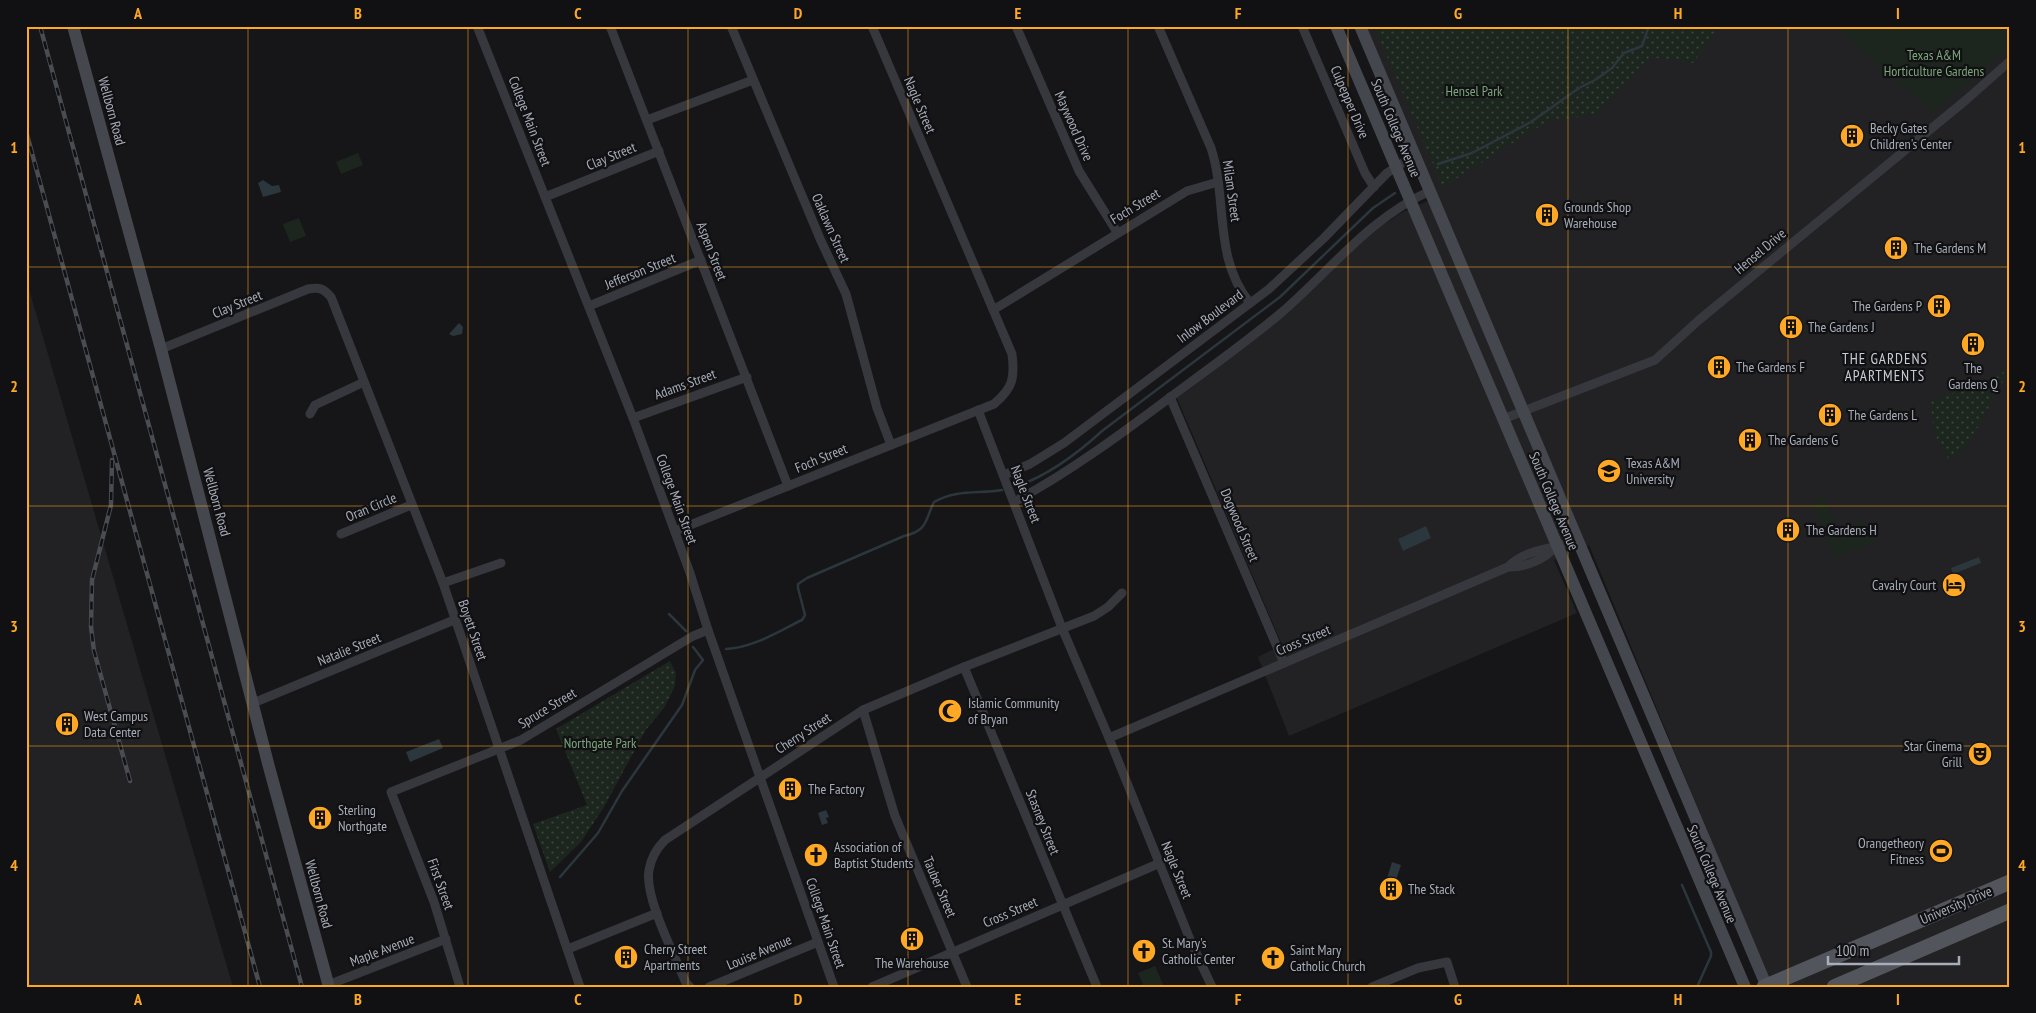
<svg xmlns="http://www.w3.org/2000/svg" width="2036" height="1013" viewBox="0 0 2036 1013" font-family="'PT Sans Narrow',sans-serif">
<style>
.built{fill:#222225}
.park{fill:url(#park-dots)}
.garden{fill:#1d261e}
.water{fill:#2b363d}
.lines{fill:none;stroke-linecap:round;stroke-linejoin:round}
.stream{stroke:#2b363d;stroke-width:2.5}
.street{stroke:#36383d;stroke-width:9}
.secondary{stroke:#44474d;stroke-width:12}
.primary{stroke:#52555c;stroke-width:15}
.rail-casing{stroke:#494c52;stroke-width:4.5}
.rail{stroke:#111113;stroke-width:2.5;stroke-dasharray:8;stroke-linecap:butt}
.grid{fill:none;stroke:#ffa826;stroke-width:1;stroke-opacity:0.55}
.labels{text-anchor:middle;stroke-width:4.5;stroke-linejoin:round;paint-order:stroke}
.park-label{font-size:14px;fill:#7ca57c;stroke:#111113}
.street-label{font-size:14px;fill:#a7adb9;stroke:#111113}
.poi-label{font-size:14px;fill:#a7adb9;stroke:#111113;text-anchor:start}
.neighbourhood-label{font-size:15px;letter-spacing:1px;fill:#c8ccd5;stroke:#111113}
.neatline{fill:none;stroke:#ffa826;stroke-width:2}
.grid-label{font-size:16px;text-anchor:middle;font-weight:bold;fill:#ffa826}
</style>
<defs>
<pattern id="park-dots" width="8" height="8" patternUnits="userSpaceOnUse" patternTransform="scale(1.25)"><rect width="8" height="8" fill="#1d261e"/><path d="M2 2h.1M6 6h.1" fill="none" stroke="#3b433d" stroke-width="1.8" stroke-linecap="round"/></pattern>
</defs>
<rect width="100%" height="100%" fill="#161618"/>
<!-- built -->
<g class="built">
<path d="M1366 26H2010V987H1774L1738 905 1589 545 1554 560 1577 613 1289 736 1258 657 1282 645 1177 398 1374 230 1403 212 1437 197Z"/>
<path d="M26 279 233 987H26Z"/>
</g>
<!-- park -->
<g class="park">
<path d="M1374 26H1721L1693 63 1651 57 1596 115 1548 121 1443 187Z"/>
<path d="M2009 370 1968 445 1950 461C1934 437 1933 431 1931 402Z"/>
<path d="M670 661 676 673 675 686 664 708 645 731 604 807 581 842 550 872 533 824 587 805 556 729Z"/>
</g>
<!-- garden -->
<g class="garden">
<path d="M1834 26H2010V47L1933 112Z"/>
<path d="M358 153 363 165 341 174 336 162Z"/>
<path d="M299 218 306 236 290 242 283 224Z"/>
<path d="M1824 496 1836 522 1823 528 1811 502Z"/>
<path d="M1864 519 1874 542 1835 558 1826 536Z"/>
<path d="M1155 966 1164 987H1144L1138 973Z"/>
</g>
<!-- water -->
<g class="water">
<path d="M263 180 272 186 279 185 281 192 263 197 258 183Z"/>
<path d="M459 323 463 327 462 334 453 336 449 334Z"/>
<path d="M1426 526 1431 538 1403 551 1398 539Z"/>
<path d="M1979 557 1981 563 1953 574 1951 568Z"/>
<path d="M439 739 443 748 410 762 406 752Z"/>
<path d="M826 810 829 817 826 818 828 823 822 825 818 813Z"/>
<path d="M1392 862 1401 865 1396 880 1390 883 1386 882Z"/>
</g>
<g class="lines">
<!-- stream -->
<g class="stream">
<path d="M1438 164 1472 153 1531 122 1579 88 1595 80 1612 68 1624 53 1642 46 1649 26"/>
<path d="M1020 485C1050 474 1078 453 1102 431L1280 297 1373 208 1395 193"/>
<path d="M669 614 686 631"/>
<path d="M726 649C753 648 779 631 802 620L805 615 798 588V584L807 578 904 536C928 531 925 520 934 502 957 489 978 494 1002 490"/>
<path d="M560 877 598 833 622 791 682 705 695 670 703 660 693 647"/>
<path d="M1682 885 1711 952V956L1697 987"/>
</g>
<!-- street -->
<g class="street">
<path d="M477 26 633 418 690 573 708 630 834 987"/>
<path d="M610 26 788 486"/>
<path d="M731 26 821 241 846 294 877 408 891 445"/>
<path d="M1016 26 1079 171 1117 232"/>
<path d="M1158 26 1211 148C1228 201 1213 258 1250 303"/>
<path d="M1302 26 1365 173 1374 187"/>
<path d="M647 120 753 80"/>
<path d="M545 197 659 151"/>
<path d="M589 306 701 260"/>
<path d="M993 310 1187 191 1218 182"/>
<path d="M161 349 308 289C319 287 323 288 331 297L443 583 580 987"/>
<path d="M1170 397 1284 663"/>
<path d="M978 410 1062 628 1109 738 1191 942 1212 987"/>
<path d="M310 414 315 405 364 382"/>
<path d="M633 418 747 377"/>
<path d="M1503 419 1655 360 1699 320 1966 100 2010 61"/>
<path d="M1004 475 1030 464 1064 443 1269 289 1324 238 1387 173 1415 155"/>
<path d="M1014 502C1075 469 1129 428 1184 387 1217 363 1250 339 1281 313 1330 271 1369 218 1430 191"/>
<path d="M675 531 994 404C1013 388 1015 378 1012 354L872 26"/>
<path d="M341 534 411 505"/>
<path d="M1508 567C1526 568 1544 559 1557 546"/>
<path d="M443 583 501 563"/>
<path d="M964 667 1097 987"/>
<path d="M253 703 454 620"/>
<path d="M863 710 895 816 967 987"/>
<path d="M1109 738 1508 567C1520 554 1539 550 1555 547 1563 545 1570 541 1578 538"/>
<path d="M568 949 657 913"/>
<path d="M328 985 446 939"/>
<path d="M460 987 434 902 391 792 521 740 693 636 708 630"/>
<path d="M690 987 686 983C675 956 644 897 649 870 651 858 656 849 665 840L863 710 964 667 1094 616 1108 607 1122 593"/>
<path d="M709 987 818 942"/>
<path d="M872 987 1160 863"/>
<path d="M1372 987 1418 968 1447 962 1455 987"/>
</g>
<!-- secondary -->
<g class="secondary">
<path d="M73 26 161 349 269 767 329 987"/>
<path d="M1336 26 1745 987"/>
<path d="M1360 26 1767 987"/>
</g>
<!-- primary -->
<g class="primary">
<path d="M1764 987 2010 882"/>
<path d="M1834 987 2010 911"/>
</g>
<!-- rail casing -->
<g class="rail-casing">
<g id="rail">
<path d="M40 26 302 987"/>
<path d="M26 131 260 987"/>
<path d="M112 460 111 505 92 580 91 627 94 651 130 781"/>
</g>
</g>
<!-- rail -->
<use href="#rail" class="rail"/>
</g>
<!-- grid -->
<path class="grid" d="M248 26V987M468 26V987M688 26V987M908 26V987M1128 26V987M1348 26V987M1568 26V987M1788 26V987M26 267H2010M26 506H2010M26 746H2010"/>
<!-- icons -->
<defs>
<g id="building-disc" transform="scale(1.25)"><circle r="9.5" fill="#ffa826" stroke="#111113"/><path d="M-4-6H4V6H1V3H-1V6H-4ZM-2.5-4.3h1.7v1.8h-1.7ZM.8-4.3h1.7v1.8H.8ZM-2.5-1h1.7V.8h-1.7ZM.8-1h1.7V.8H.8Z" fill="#111"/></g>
<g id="university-disc" transform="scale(1.25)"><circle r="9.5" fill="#ffa826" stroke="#111113"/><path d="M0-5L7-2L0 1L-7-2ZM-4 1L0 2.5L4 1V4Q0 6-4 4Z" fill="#111"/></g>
<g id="hotel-disc" transform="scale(1.25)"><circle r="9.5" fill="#ffa826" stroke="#111113"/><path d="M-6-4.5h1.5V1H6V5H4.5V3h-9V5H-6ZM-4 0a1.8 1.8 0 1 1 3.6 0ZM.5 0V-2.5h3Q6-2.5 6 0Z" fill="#111"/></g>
<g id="mosque-disc" transform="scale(1.25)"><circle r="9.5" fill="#ffa826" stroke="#111113"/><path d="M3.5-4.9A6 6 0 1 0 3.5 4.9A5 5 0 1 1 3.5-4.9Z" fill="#111"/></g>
<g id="theatre-disc" transform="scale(1.25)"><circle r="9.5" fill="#ffa826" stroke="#111113"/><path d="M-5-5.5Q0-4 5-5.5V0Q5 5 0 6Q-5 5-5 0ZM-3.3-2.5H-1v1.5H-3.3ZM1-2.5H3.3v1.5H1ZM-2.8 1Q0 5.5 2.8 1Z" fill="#111"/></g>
<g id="stadium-disc" transform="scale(1.25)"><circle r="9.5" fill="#ffa826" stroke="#111113"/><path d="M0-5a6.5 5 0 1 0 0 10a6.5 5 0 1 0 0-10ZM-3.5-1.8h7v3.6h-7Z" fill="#111"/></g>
<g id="church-disc" transform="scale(1.25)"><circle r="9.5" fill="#ffa826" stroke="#111113"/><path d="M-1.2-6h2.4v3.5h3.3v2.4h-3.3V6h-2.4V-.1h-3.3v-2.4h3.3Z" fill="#111"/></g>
</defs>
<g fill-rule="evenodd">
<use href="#building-disc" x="1852" y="136"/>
<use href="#building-disc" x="1547" y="215"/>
<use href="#building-disc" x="1896" y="248"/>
<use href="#building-disc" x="1939" y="306"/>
<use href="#building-disc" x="1791" y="327"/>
<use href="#building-disc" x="1973" y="344"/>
<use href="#building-disc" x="1719" y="367"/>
<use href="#building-disc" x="1830" y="415"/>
<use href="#building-disc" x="1750" y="440"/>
<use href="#university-disc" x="1609" y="471"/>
<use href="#building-disc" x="1788" y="530"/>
<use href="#hotel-disc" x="1954" y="585"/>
<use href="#mosque-disc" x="950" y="711"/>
<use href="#building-disc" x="67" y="724"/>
<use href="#theatre-disc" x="1980" y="754"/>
<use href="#building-disc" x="790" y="789"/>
<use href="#building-disc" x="320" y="818"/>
<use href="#stadium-disc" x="1941" y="851"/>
<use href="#church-disc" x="816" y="855"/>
<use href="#building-disc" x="1391" y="889"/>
<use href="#building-disc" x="912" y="939"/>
<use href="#church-disc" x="1144" y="951"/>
<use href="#building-disc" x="626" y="957"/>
<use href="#church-disc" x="1273" y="958"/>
</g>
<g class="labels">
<!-- park labels -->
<g class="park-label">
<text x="1934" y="60">Texas A&amp;M<tspan x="1934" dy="16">Horticulture Gardens</tspan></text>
<text x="1474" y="96">Hensel Park</text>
<text x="600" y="748">Northgate Park</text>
</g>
<!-- street labels -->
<g class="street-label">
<text transform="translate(1350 102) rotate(67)" y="5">Culpepper Drive</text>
<text transform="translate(920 105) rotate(67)" y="5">Nagle Street</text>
<text transform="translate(112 111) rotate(75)" y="5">Wellborn Road</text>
<text transform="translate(530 121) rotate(69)" y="5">College Main Street</text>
<text transform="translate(1074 126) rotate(66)" y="5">Maywood Drive</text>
<text transform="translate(1396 128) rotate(67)" y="5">South College Avenue</text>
<text transform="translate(611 156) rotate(-22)" y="5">Clay Street</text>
<text transform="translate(1232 191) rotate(82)" y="5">Milam Street</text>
<text transform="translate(1135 206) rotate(-31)" y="5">Foch Street</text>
<text transform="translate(831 228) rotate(66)" y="5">Oaklawn Street</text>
<text transform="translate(712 251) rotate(69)" y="5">Aspen Street</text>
<text transform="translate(1760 251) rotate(-40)" y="5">Hensel Drive</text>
<text transform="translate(640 271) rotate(-22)" y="5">Jefferson Street</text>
<text transform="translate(237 304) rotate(-22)" y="5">Clay Street</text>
<text transform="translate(1210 316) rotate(-37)" y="5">Inlow Boulevard</text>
<text transform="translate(685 384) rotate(-20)" y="5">Adams Street</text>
<text transform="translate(821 458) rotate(-22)" y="5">Foch Street</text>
<text transform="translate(1026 494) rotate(69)" y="5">Nagle Street</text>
<text transform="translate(677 499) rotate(70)" y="5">College Main Street</text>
<text transform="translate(1554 501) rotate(67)" y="5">South College Avenue</text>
<text transform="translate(217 502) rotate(75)" y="5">Wellborn Road</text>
<text transform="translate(371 507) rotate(-23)" y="5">Oran Circle</text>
<text transform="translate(1240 525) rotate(67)" y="5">Dogwood Street</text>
<text transform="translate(473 630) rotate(71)" y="5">Boyett Street</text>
<text transform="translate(1303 640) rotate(-23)" y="5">Cross Street</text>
<text transform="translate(349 649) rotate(-22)" y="5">Natalie Street</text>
<text transform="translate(547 708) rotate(-31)" y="5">Spruce Street</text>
<text transform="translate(803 733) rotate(-33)" y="5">Cherry Street</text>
<text transform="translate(1043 822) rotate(68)" y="5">Stasney Street</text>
<text transform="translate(1177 870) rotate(68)" y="5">Nagle Street</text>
<text transform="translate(1712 874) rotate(67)" y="5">South College Avenue</text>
<text transform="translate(441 884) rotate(70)" y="5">First Street</text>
<text transform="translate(940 887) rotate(67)" y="5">Tauber Street</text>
<text transform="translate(319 894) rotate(75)" y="5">Wellborn Road</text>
<text transform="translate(1956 905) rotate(-23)" y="5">University Drive</text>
<text transform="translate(1010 912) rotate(-23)" y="5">Cross Street</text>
<text transform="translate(826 923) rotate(71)" y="5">College Main Street</text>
<text transform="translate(382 950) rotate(-21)" y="5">Maple Avenue</text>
<text transform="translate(759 952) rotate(-23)" y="5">Louise Avenue</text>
</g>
<!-- poi labels -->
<g class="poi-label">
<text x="1870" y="133">Becky Gates<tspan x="1870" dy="16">Children's Center</tspan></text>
<text x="1564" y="212">Grounds Shop<tspan x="1564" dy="16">Warehouse</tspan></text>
<text x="1914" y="253">The Gardens M</text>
<text x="1922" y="311" text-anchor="end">The Gardens P</text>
<text x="1808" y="332">The Gardens J</text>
<text x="1736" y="372">The Gardens F</text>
<text x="1973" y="373" text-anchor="middle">The<tspan x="1973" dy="16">Gardens Q</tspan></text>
<text x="1848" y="420">The Gardens L</text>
<text x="1768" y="445">The Gardens G</text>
<text x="1626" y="468">Texas A&amp;M<tspan x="1626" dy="16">University</tspan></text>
<text x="1806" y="535">The Gardens H</text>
<text x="1936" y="590" text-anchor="end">Cavalry Court</text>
<text x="968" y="708">Islamic Community<tspan x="968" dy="16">of Bryan</tspan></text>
<text x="84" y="721">West Campus<tspan x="84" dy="16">Data Center</tspan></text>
<text x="1962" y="751" text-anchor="end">Star Cinema<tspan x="1962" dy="16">Grill</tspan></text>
<text x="808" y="794">The Factory</text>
<text x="338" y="815">Sterling<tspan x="338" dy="16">Northgate</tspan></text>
<text x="1924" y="848" text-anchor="end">Orangetheory<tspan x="1924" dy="16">Fitness</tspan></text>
<text x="834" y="852">Association of<tspan x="834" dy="16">Baptist Students</tspan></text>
<text x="1408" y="894">The Stack</text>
<text x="1162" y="948">St. Mary's<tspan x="1162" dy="16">Catholic Center</tspan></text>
<text x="644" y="954">Cherry Street<tspan x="644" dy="16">Apartments</tspan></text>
<text x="1290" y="955">Saint Mary<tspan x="1290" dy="16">Catholic Church</tspan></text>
<text x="912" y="968" text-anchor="middle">The Warehouse</text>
</g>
<!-- neighbourhood labels -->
<g class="neighbourhood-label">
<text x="1885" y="364">THE GARDENS<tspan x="1885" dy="17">APARTMENTS</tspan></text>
</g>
</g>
<!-- border -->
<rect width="2036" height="1013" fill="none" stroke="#111113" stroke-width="55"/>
<!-- scale -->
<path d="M1828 956v8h131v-8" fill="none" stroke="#a7adb9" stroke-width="2.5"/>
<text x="1836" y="956" font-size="15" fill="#a7adb9" stroke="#111113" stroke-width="4" paint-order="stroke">100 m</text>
<rect x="28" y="28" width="1980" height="958" class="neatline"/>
<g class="grid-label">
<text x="138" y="19">A</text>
<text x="358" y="19">B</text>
<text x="578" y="19">C</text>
<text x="798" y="19">D</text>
<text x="1018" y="19">E</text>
<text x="1238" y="19">F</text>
<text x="1458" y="19">G</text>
<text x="1678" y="19">H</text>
<text x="1898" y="19">I</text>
<text x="14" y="153">1</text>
<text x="2022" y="153">1</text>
<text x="14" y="392">2</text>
<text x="2022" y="392">2</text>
<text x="14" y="632">3</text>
<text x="2022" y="632">3</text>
<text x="14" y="871">4</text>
<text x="2022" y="871">4</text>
<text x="138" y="1005">A</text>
<text x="358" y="1005">B</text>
<text x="578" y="1005">C</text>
<text x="798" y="1005">D</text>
<text x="1018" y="1005">E</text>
<text x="1238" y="1005">F</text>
<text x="1458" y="1005">G</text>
<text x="1678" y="1005">H</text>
<text x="1898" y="1005">I</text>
</g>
</svg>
